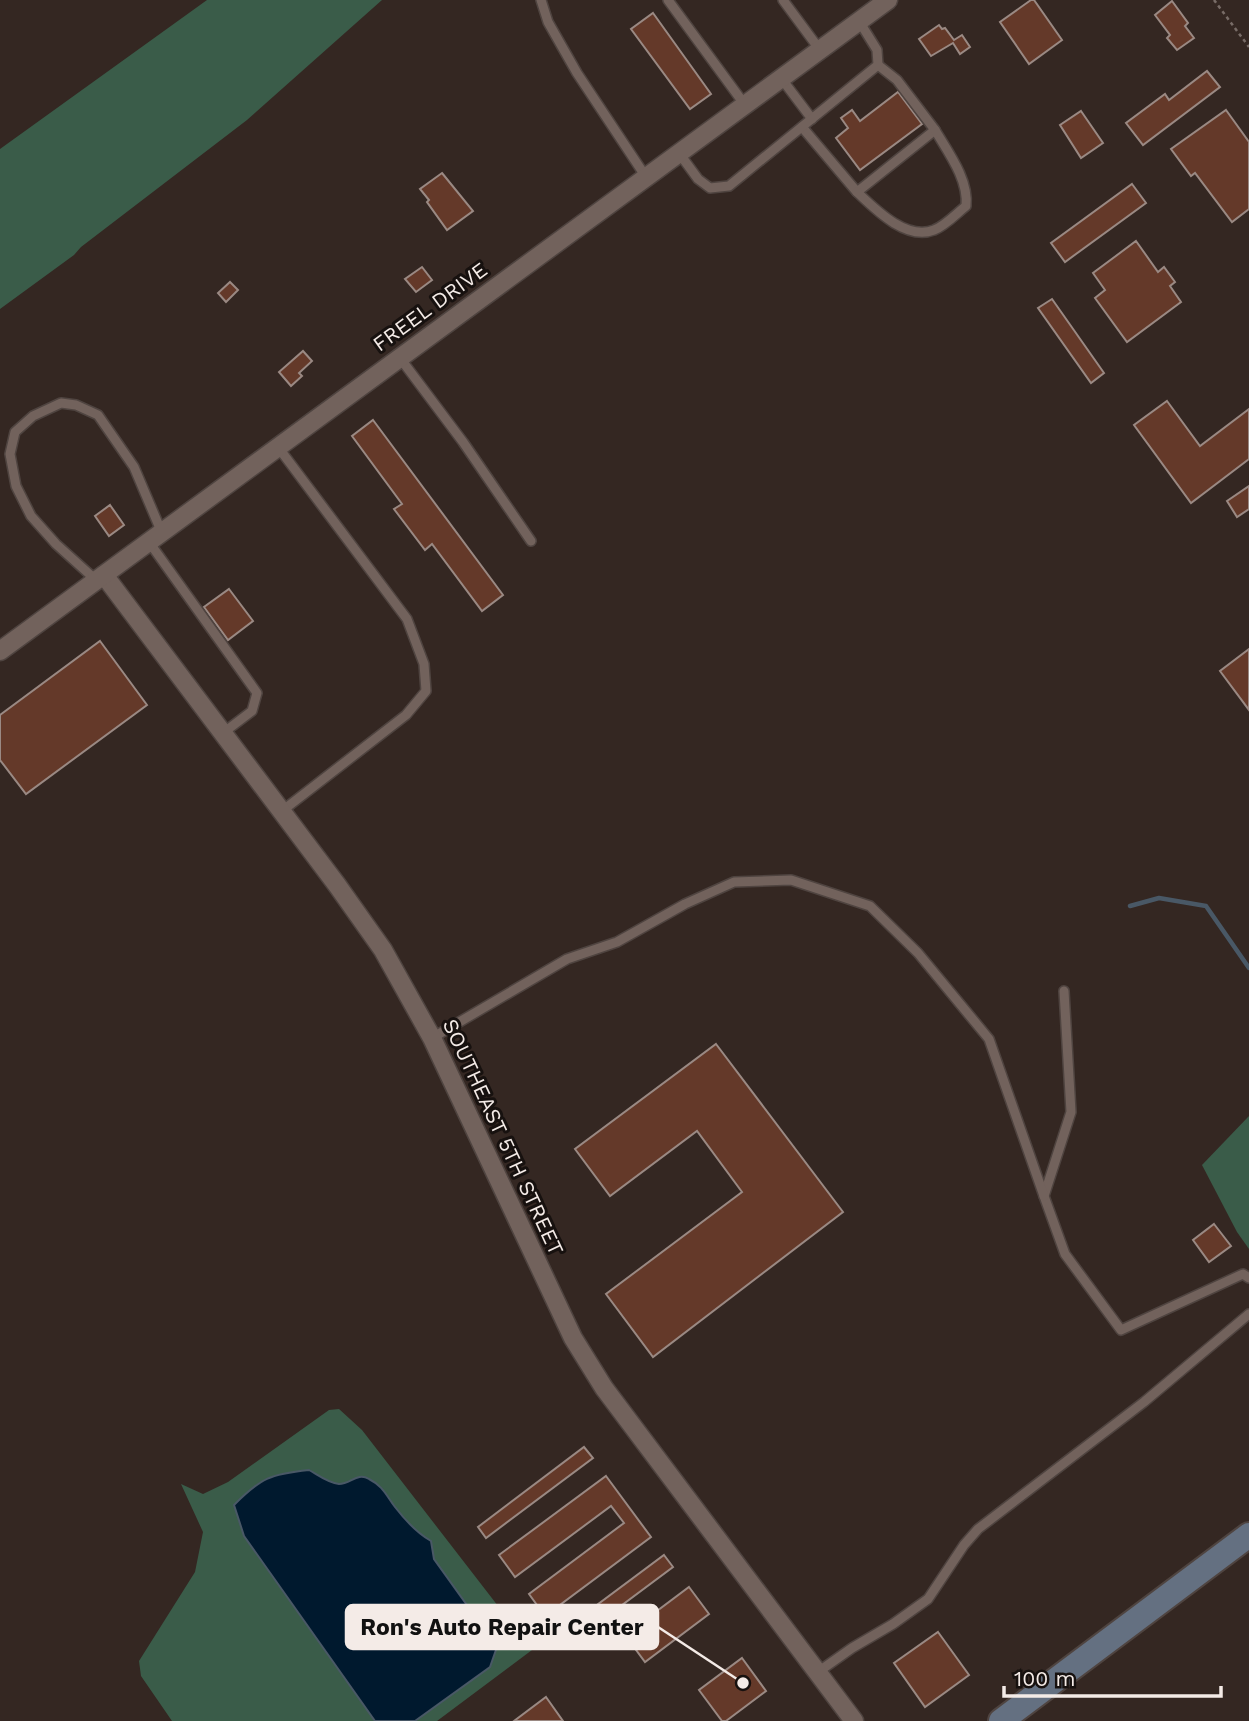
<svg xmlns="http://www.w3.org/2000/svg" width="1249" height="1721" viewBox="0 0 1249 1721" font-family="'Work Sans',sans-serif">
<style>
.green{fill:#3a5c49}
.water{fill:#00192e;stroke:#495866;stroke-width:2}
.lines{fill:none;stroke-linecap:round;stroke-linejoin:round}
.stream{stroke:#495866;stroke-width:4.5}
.building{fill:#643929;stroke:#9a8983;stroke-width:2}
.lane-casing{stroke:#4f4440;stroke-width:12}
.street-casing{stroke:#4f4440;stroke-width:21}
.secondary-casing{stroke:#4f4440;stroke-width:28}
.path{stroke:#786c67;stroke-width:2.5;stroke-dasharray:3.5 3.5;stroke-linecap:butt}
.lane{stroke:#72625c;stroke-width:9}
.street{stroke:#72625c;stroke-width:18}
.secondary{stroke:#647081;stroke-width:24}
.labels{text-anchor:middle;stroke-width:6;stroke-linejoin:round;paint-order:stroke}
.street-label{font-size:21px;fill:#f4ebe7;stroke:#17110f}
.leader{fill:none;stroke:#f4ebe7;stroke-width:2.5}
.callout-dot{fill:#f4ebe7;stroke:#17110f;stroke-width:2.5}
.callout{fill:#f4ebe7;stroke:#f4ebe7;stroke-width:2.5}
.callout-label{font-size:23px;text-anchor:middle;font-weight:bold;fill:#111}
</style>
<rect width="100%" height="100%" fill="#342722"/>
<!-- green -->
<g class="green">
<path d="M207 0H382L247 120 81 247 74 255 0 309V149Z"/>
<path d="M1249 1116V1249L1237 1232 1202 1165Z"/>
<path d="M339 1409 362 1430 532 1650 437 1721H172L141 1676 139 1661 195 1572 203 1532 181 1484 203 1494 228 1482 329 1410Z"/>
</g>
<!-- water -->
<path class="water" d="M309 1470C318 1475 328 1483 339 1484 351 1484 357 1472 369 1479 383 1486 386 1495 395 1507 405 1520 417 1533 431 1541L434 1559 497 1647 490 1667 415 1721H375L244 1536 234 1505C261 1478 270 1474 309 1470Z"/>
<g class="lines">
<!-- stream -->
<path class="stream" d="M1130 906 1159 898 1206 906 1249 968"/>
</g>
<!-- building -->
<g class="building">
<path d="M1031 0H1034L1062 40 1029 64 1000 22Z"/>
<path d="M1172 1 1188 23 1185 26 1194 38 1177 50 1167 38 1170 35 1155 15Z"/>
<path d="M653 13 711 94 690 109 631 29Z"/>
<path d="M939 25 942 29 945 28 954 40 962 35 970 47 960 54 953 43 931 56 919 39Z"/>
<path d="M1207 71 1220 87 1143 145 1126 123 1165 94 1169 100Z"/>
<path d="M898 92 922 124 860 170 836 138 848 128 841 118 852 110 860 121Z"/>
<path d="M1226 110 1249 142V209L1232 222 1195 173 1191 176 1171 149Z"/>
<path d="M1081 111 1103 143 1081 158 1060 125Z"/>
<path d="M442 173 473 211 447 230 427 202 429 200 420 189Z"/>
<path d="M1132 184 1146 203 1065 262 1051 243Z"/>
<path d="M1136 241 1158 272 1164 267 1175 282 1170 286 1181 302 1127 342 1095 298 1105 290 1093 273Z"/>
<path d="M422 267 432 280 416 292 405 279Z"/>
<path d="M230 282 238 290 226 302 218 293Z"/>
<path d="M1052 299 1104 373 1091 383 1038 308Z"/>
<path d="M303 351 312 361 299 373 302 376 291 386 279 372Z"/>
<path d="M1167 401 1200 446 1249 409V459L1191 503 1134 425Z"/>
<path d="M373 420 503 595 482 611 432 544 425 550 394 509 402 504 352 436Z"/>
<path d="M1249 486V509L1237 517 1227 501Z"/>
<path d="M110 505 124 525 109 536 95 516Z"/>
<path d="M229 589 253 621 228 640 204 607Z"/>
<path d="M100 641 147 705 26 794 0 760V715Z"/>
<path d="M1249 649V710L1220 671Z"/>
<path d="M716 1044 843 1212 653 1357 606 1294 742 1192 697 1131 610 1196 575 1149Z"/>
<path d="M1214 1224 1231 1246 1209 1262 1193 1240Z"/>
<path d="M584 1447 593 1458 486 1538 478 1527Z"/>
<path d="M606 1476 651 1537 545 1616 529 1594 624 1523 611 1506 515 1577 499 1555Z"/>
<path d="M664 1555 673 1567 567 1646 558 1634Z"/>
<path d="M689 1587 709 1614 645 1662 625 1635Z"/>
<path d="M938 1632 969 1675 925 1707 894 1663Z"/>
<path d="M742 1658 766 1691 726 1721H722L699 1690Z"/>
<path d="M546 1697 563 1721H514Z"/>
</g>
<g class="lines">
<!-- lane casing -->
<g class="lane-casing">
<g id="lane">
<path d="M541 0 548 22 577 73 646 177"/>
<path d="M668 0 745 105"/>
<path d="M783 0 820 50"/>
<path d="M781 78 812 119"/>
<path d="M802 127 857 192 935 130 897 80 878 65"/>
<path d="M679 153 698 179 710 188 729 186 878 65 877 50 859 21"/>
<path d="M857 192C875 209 906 241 934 230 945 226 957 213 966 206 969 180 948 152 935 130"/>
<path d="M400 358 463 442 531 541"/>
<path d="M278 447 407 619 424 664 426 691 406 715 282 811"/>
<path d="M149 542 257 693 252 711 223 733"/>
<path d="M97 581 56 544 31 516 16 486 10 454 15 432 33 416 61 403 76 405 98 415 134 467 162 533"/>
<path d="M1064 991 1071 1112 1044 1196 1065 1254 1121 1330 1243 1274 1249 1278"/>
<path d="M432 1038 567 959 617 942 685 904 734 882 791 880 870 906 918 953 989 1039 1044 1196"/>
<path d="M818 1672 852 1648 893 1624 928 1599 964 1545 978 1529 1144 1402 1249 1314"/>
</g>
</g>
<!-- street casing -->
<g class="street-casing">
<g id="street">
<path d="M104 575 337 885 383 950 432 1038 573 1338 604 1388 854 1721"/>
<path d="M0 651 888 0"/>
</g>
</g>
<!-- secondary casing -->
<g class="secondary-casing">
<path id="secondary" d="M1001 1721 1249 1535"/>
</g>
<!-- path -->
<path class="path" d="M1214 0 1249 47"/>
<!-- lane -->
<use href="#lane" class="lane"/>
<!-- street -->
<use href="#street" class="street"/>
<!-- secondary -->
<use href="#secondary" class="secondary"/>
</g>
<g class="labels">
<!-- street labels -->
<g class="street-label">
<text transform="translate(430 307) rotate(-36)" y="7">FREEL DRIVE</text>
<text transform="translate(503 1137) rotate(65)" y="7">SOUTHEAST 5TH STREET</text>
</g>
</g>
<!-- callouts -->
<path class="leader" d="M743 1683L658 1627"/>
<circle class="callout-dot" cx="743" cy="1683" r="7"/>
<rect class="callout" x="346" y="1605" width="312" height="44" rx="7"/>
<g class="callout-label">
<text x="502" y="1635">Ron's Auto Repair Center</text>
</g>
<!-- scale -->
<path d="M1004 1686v10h217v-10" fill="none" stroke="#f4ebe7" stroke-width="3.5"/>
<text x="1014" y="1686" font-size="21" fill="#f4ebe7" stroke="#17110f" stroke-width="5" paint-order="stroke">100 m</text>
</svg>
